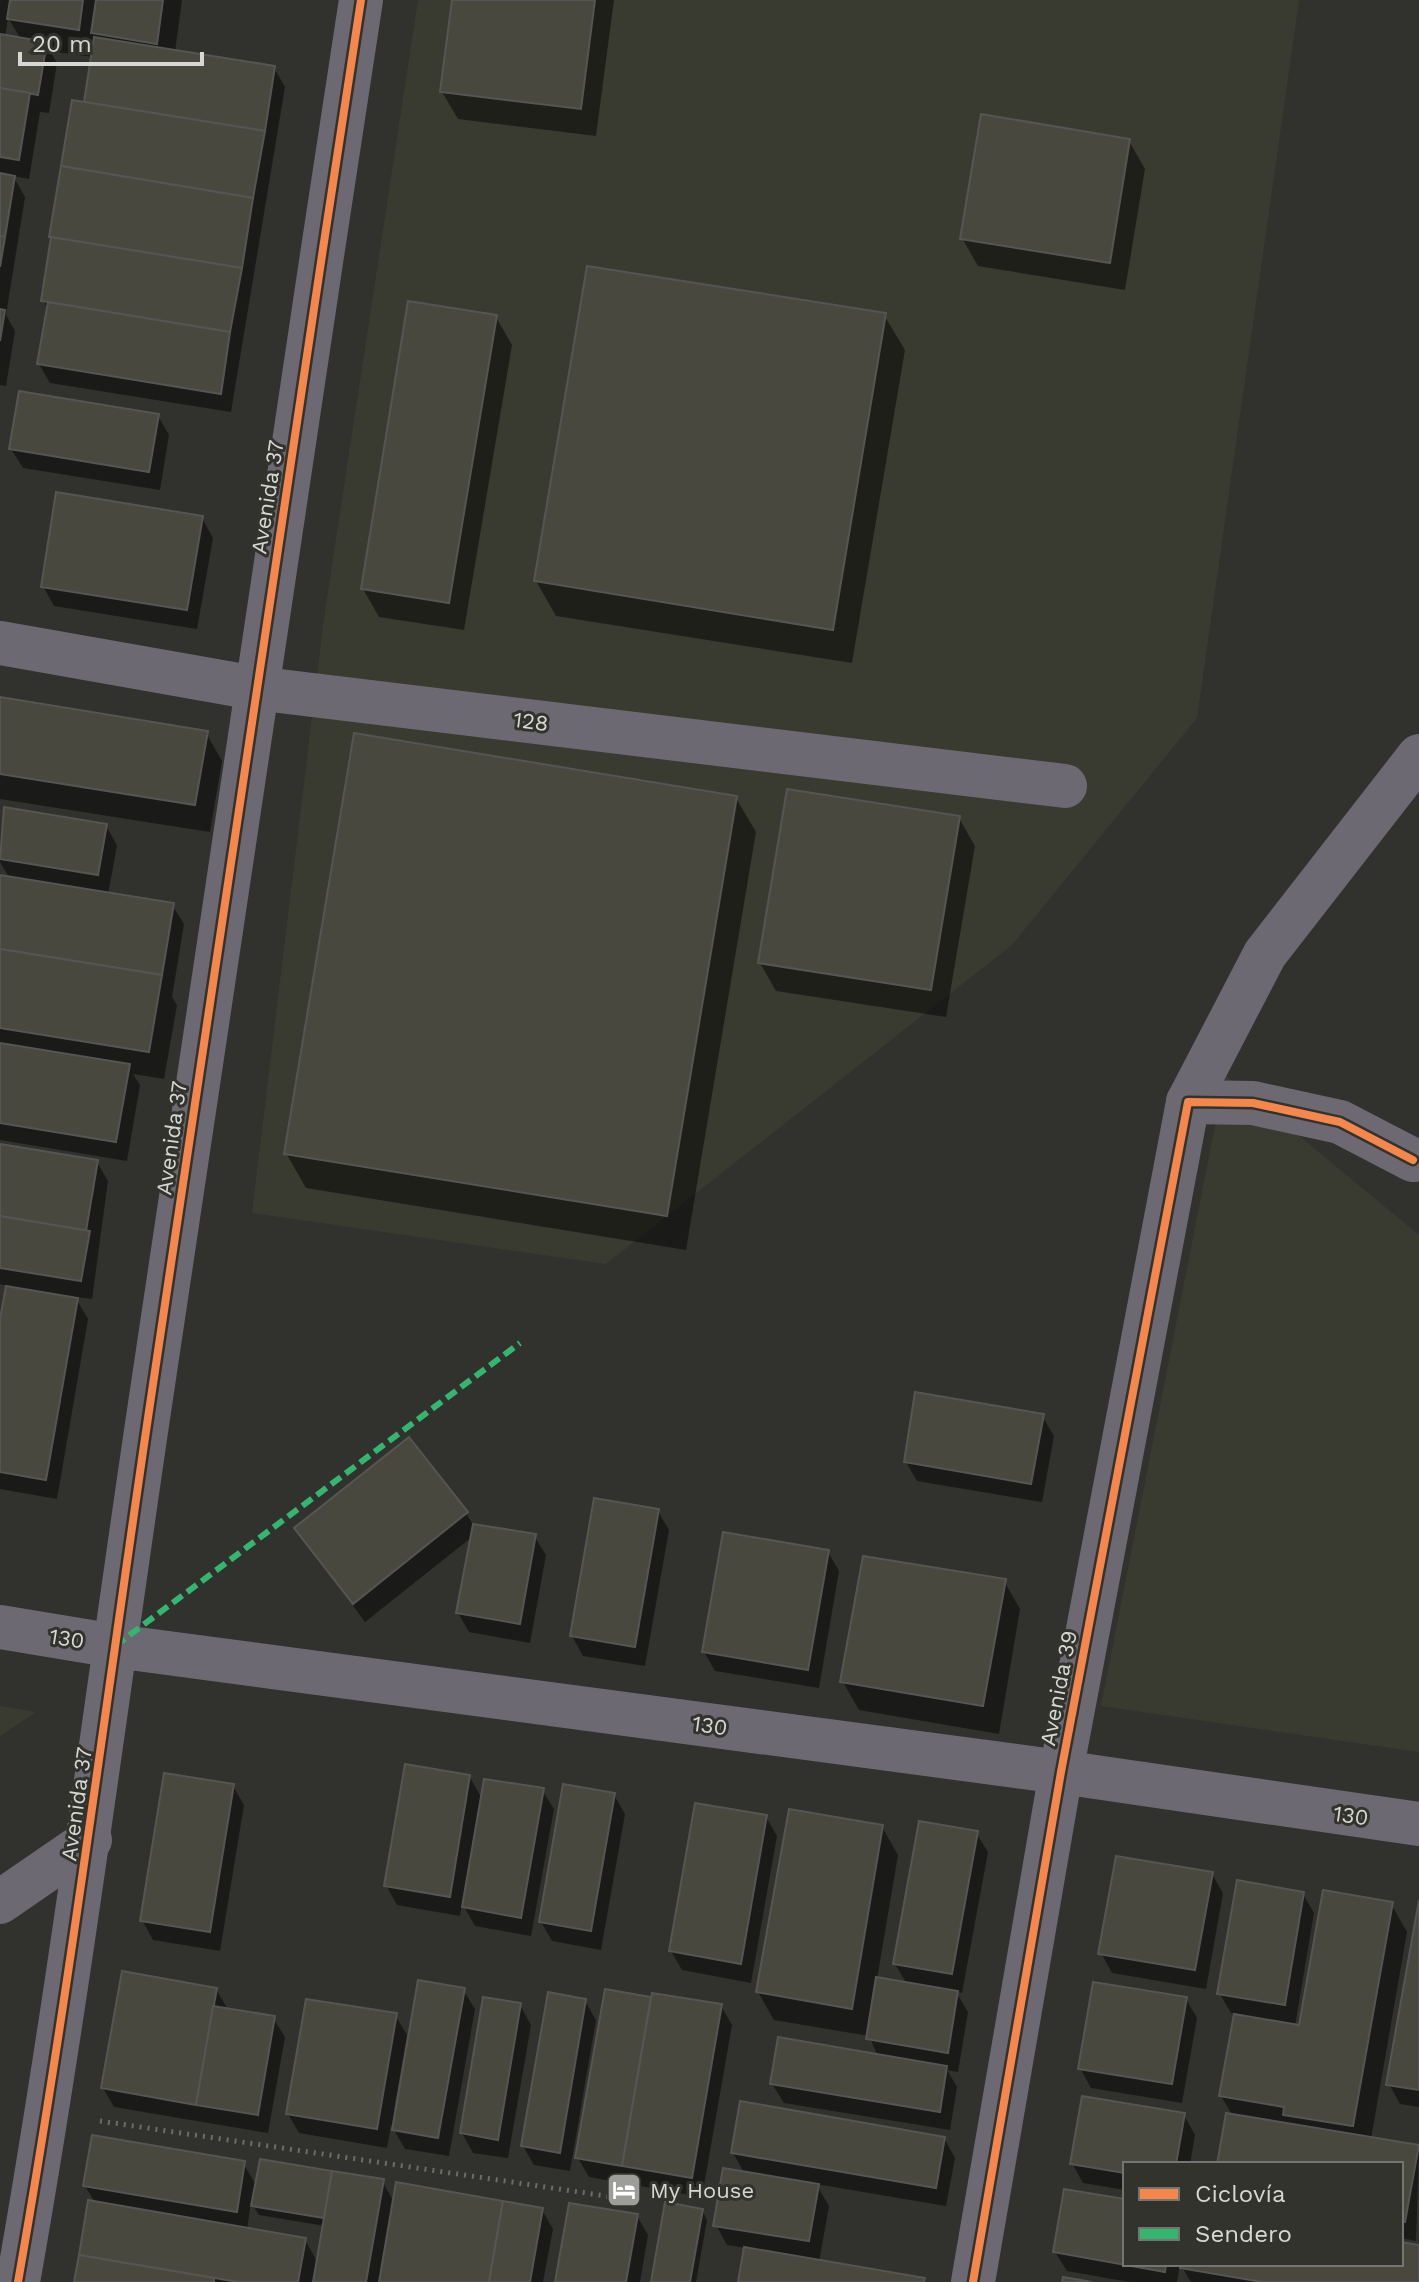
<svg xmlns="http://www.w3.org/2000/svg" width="1419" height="2282" viewBox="0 0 1419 2282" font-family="'Work Sans',sans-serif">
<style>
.built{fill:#3a3b30}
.shadow{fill:#0007;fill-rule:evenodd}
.building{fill:#48483e;stroke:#555653;stroke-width:2}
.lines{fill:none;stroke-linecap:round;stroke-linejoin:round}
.path{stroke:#6c6b6f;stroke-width:5;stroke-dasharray:2 6;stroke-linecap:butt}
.minor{stroke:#6c6972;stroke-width:44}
.quiet{stroke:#33b770;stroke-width:6;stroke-dasharray:12 6;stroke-linecap:butt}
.cycleway-casing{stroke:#32332d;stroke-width:13}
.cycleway{stroke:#f5874c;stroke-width:8}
.labels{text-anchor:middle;stroke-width:6;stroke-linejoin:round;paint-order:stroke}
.street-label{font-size:22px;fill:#d7d7d4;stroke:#32332d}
.poi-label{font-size:22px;fill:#d7d7d4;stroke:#32332d;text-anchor:start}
</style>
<rect width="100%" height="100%" fill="#31322e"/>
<!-- built -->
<g class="built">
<path d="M418 0H1299L1197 718 1012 945 606 1264 252 1213 324 618Z"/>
<path d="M1225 1075 1419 1235V1752L1101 1706Z"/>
<path d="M0 1706 36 1712 0 1736Z"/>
</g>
<!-- shadow -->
<g class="shadow">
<path d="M0 0H182L175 52 274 68 285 87 231 412 50 383 39 364 48 310 43 300 93 57 50 51 57 63 49 113 40 112 29 179 13 176 25 197 6 315 15 331 6 386 0 385ZM8 18 21 39 5 37Z"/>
<path d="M454 0H614L596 136 458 119 442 92Z"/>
<path d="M1129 141 1145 169 1125 290 978 266 962 238Z"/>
<path d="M884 315 905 350 852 663 556 616 536 581Z"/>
<path d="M496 317 512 345 464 630 379 617 363 589Z"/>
<path d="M158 416 169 435 160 490 23 468 11 449Z"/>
<path d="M202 518 213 538 197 629 54 606 43 586Z"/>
<path d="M0 699 206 733 222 761 210 832 0 799Z"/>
<path d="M736 798 756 832 686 1250 306 1188 286 1153Z"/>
<path d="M6 809 106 826 117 845 108 895 172 905 184 924 172 997 177 1005 164 1079 133 1074 140 1085 127 1161 0 1140V877L10 879 0 862V845Z"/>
<path d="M959 818 975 846 946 1017 776 991 760 963Z"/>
<path d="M0 1146 97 1162 108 1181 92 1299 75 1297 88 1319 57 1499 0 1489V1331L8 1286 0 1284Z"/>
<path d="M1042 1416 1054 1436 1042 1502 917 1481 906 1462Z"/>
<path d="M658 1511 669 1530 645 1666 583 1656 572 1636Z"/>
<path d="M466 1513 474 1526 534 1536 546 1555 530 1643 469 1632 458 1613 472 1537 365 1622 296 1528Z"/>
<path d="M828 1552 839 1571 819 1688 715 1671 704 1652Z"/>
<path d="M1004 1581 1020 1609 999 1734 859 1710 843 1682Z"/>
<path d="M469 1776 483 1800 542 1790 554 1809 531 1936 475 1926 462 1903 460 1916 397 1905 386 1885Z"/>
<path d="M233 1786 244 1805 220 1951 153 1940 142 1920Z"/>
<path d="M614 1795 625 1814 601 1950 552 1941 541 1922Z"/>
<path d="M766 1817 777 1836 751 1983 682 1970 671 1951Z"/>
<path d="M882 1827 898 1855 877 1979 907 1984 895 1964 976 1833 988 1852 962 1993 956 1992 968 2012 958 2072 947 2070 957 2087 950 2130 784 2103 772 2084 878 2056 869 2036 774 2020 758 1992Z"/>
<path d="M1212 1874 1223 1893 1206 1989 1112 1973 1101 1953Z"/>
<path d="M1303 1894 1314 1913 1295 2026 1300 2027 1391 1904 1407 1932 1371 2139 1419 2149 1416 2241 1401 2238V2164H1219L1233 2116 1221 2096 1236 2014 1231 2013 1220 1994Z"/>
<path d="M1419 1911V2107L1400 2104 1389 2084Z"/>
<path d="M216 1989 228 2010 273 2018 285 2037 268 2133 114 2107 103 2088Z"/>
<path d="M463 1990 475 2009 449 2156 405 2149 391 2125 387 2148 299 2133 288 2114 395 2015 407 2035 394 2110H398Z"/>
<path d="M607 1992 721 2006 732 2025 702 2197 589 2177 578 2158Z"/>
<path d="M1186 1999 1197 2018 1182 2103 1091 2088 1080 2068Z"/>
<path d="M585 2001 596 2020 570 2171 534 2165 523 2146Z"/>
<path d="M520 2005 531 2025 508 2158 473 2153 462 2133Z"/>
<path d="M1184 2115 1195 2135 1190 2164H1125V2190L1083 2183 1072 2163Z"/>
<path d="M944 2138 955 2158 946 2206 816 2184 829 2206 819 2262 924 2282H740L746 2248 727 2245 716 2225 745 2174 733 2153Z"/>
<path d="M243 2163 257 2187 382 2181 394 2202 542 2210 553 2229 543 2282H76L90 2203 96 2204 85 2186ZM251 2202 259 2215 325 2226 318 2263 305 2240 247 2230Z"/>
<path d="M1125 2201V2264H1180L1177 2282H1129L1067 2271 1055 2252Z"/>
<path d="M702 2210 707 2220 696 2282H653Z"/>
<path d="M637 2216 648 2235 640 2282H557Z"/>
<path d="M1401 2244 1419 2247V2282H1191L1180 2264H1401Z"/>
</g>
<!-- building -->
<g class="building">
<path d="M10 0H83L79 30 7 19Z"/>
<path d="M96 0H163L157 44 91 33Z"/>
<path d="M452 0H595L581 109 440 92Z"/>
<path d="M0 34 47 42 38 95 0 88Z"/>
<path d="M94 37 275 66 265 131 84 102Z"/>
<path d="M0 88 30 93 19 160 0 157Z"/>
<path d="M72 100 265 131 253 198 61 166Z"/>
<path d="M981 114 1130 139 1110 263 960 239Z"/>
<path d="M61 166 253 198 242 268 49 237Z"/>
<path d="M0 173 15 176 5 237 0 236Z"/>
<path d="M0 236 5 237 0 267Z"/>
<path d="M51 237 242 268 230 332 41 301Z"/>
<path d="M587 266 886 313 833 630 534 581Z"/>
<path d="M408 301 497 315 449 603 361 589Z"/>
<path d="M48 302 230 332 221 394 37 364Z"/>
<path d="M0 309 5 310 0 341Z"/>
<path d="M19 391 159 414 149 472 9 449Z"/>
<path d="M56 492 203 516 187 610 41 587Z"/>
<path d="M0 697 208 731 195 805 0 774Z"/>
<path d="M354 733 737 796 667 1216 284 1154Z"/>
<path d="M787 789 960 816 931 990 758 963Z"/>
<path d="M4 807 107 824 98 875 0 859Z"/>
<path d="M0 875 174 903 162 975 0 949Z"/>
<path d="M0 949 162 975 149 1052 0 1028Z"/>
<path d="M0 1043 130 1064 116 1142 0 1123Z"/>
<path d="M0 1144 98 1160 86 1231 0 1216Z"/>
<path d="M0 1216 90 1231 81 1281 0 1268Z"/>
<path d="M6 1286 78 1298 46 1480 0 1472V1319Z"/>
<path d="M915 1392 1044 1414 1031 1484 904 1462Z"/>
<path d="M409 1437 468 1512 353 1604 294 1528Z"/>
<path d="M594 1498 659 1509 635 1647 570 1636Z"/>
<path d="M473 1524 536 1534 520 1624 456 1613Z"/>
<path d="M723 1532 829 1550 808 1670 702 1652Z"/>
<path d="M863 1556 1006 1579 983 1706 840 1682Z"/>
<path d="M405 1764 470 1775 450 1897 384 1886Z"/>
<path d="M164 1773 234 1784 210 1932 140 1921Z"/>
<path d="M484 1779 544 1788 521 1918 462 1907Z"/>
<path d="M563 1784 615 1793 591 1931 539 1922Z"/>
<path d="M695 1803 767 1815 741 1964 669 1951Z"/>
<path d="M789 1809 883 1825 852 2009 756 1992Z"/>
<path d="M919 1821 978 1831 952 1974 893 1964Z"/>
<path d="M1116 1856 1213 1872 1195 1970 1098 1954Z"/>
<path d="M1237 1880 1304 1892 1285 2005 1217 1994Z"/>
<path d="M1323 1890 1393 1902 1353 2126 1283 2115 1284 2107 1219 2096 1234 2014 1299 2025Z"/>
<path d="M1419 1900V2090L1386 2085Z"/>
<path d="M122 1971 217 1988 196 2105 101 2088Z"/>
<path d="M876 1977 958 1991 948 2053 866 2039Z"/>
<path d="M418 1980 465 1988 438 2138 392 2130Z"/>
<path d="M1093 1982 1187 1997 1172 2084 1078 2069Z"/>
<path d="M605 1989 651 1997 622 2166 575 2158Z"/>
<path d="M548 1992 586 1999 560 2153 521 2146Z"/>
<path d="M652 1993 722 2004 692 2178 622 2166Z"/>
<path d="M483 1997 521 2003 498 2140 460 2133Z"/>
<path d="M306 1999 397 2013 377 2129 286 2114Z"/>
<path d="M213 2006 275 2016 258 2115 196 2105Z"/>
<path d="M778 2037 947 2066 940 2112 770 2084Z"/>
<path d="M1082 2096 1185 2113 1176 2164H1125V2173L1070 2164Z"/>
<path d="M740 2101 945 2137 936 2188 731 2153Z"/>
<path d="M1226 2113 1419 2145 1405 2222H1401V2164H1217Z"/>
<path d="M92 2135 245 2161 237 2212 83 2186Z"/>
<path d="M260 2159 332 2171 324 2218 251 2206Z"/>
<path d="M723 2168 819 2184 809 2241 713 2226Z"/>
<path d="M332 2171 384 2179 366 2282H313Z"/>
<path d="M396 2182 503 2201 489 2282H379Z"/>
<path d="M1064 2189 1125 2199V2264H1166L1165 2272 1053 2252Z"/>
<path d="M88 2200 306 2238 298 2282H238L79 2255Z"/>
<path d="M503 2201 543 2208 530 2282H489Z"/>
<path d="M665 2202 703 2209 690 2282H651Z"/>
<path d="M569 2203 638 2214 626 2282H555Z"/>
<path d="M1401 2242 1419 2245V2282H1262L1180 2268 1181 2264H1401Z"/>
<path d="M744 2247 925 2278 924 2282H738Z"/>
<path d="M79 2255 214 2278V2282H74Z"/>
<path d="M1063 2277 1092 2282H1062Z"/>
</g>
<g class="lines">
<!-- path -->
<path class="path" d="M100 2121 633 2200"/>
<!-- minor -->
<g class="minor">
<path d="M0 643 255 688 1065 786"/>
<path d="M1188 1102 1253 1103 1340 1122 1413 1160"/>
<path d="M0 1627 115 1646 1061 1772 1419 1824"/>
<path d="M0 1902 90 1840"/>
<path d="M18 2282C69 1993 106 1701 149 1411 218 940 289 470 361 0"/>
<path d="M973 2282 1061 1772 1188 1102 1265 954 1419 756"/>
</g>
<!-- quiet -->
<path class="quiet" d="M115 1646 520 1343"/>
<!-- cycleway casing -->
<g class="cycleway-casing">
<g id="cycleway">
<path d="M18 2282C69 1993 106 1701 149 1411 218 940 289 470 361 0"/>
<path d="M973 2282 1061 1772 1188 1102 1253 1103 1340 1122 1413 1160"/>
</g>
</g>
<!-- cycleway -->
<use href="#cycleway" class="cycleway"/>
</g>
<!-- icons -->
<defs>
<g id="hotel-square" transform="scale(1.8)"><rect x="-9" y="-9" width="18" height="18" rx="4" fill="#9d9d9a" stroke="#32332d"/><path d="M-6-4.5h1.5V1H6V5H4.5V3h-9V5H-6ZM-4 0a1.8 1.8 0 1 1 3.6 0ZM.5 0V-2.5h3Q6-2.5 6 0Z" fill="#fff"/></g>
</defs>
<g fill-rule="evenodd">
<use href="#hotel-square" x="624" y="2190"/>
</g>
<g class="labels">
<!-- street labels -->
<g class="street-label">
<text transform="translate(267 497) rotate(-81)" y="8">Avenida 37</text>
<text transform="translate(531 721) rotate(7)" y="8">128</text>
<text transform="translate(171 1138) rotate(-82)" y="8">Avenida 37</text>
<text transform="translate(67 1638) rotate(9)" y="8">130</text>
<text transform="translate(1058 1688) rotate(-79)" y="8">Avenida 39</text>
<text transform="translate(710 1725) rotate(8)" y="8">130</text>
<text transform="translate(76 1804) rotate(-82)" y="8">Avenida 37</text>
<text transform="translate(1351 1815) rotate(8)" y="8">130</text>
</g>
<!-- poi labels -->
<g class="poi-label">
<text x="650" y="2198">My House</text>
</g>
</g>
<!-- legend -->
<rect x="1123" y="2162" width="280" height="104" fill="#32332d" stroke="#747570" stroke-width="2"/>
<rect x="1139" y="2188" width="40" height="12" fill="#f5874c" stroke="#747570" stroke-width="2"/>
<text x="1195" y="2202" font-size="24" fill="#d7d7d4">Ciclovía</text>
<rect x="1139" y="2228" width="40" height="12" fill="#33b770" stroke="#747570" stroke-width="2"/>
<text x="1195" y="2242" font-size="24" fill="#d7d7d4">Sendero</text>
<!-- scale -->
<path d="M20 52v12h182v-12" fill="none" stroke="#d7d7d4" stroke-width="4"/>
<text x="32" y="52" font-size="24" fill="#d7d7d4" stroke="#32332d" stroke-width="6" paint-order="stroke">20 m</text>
</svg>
